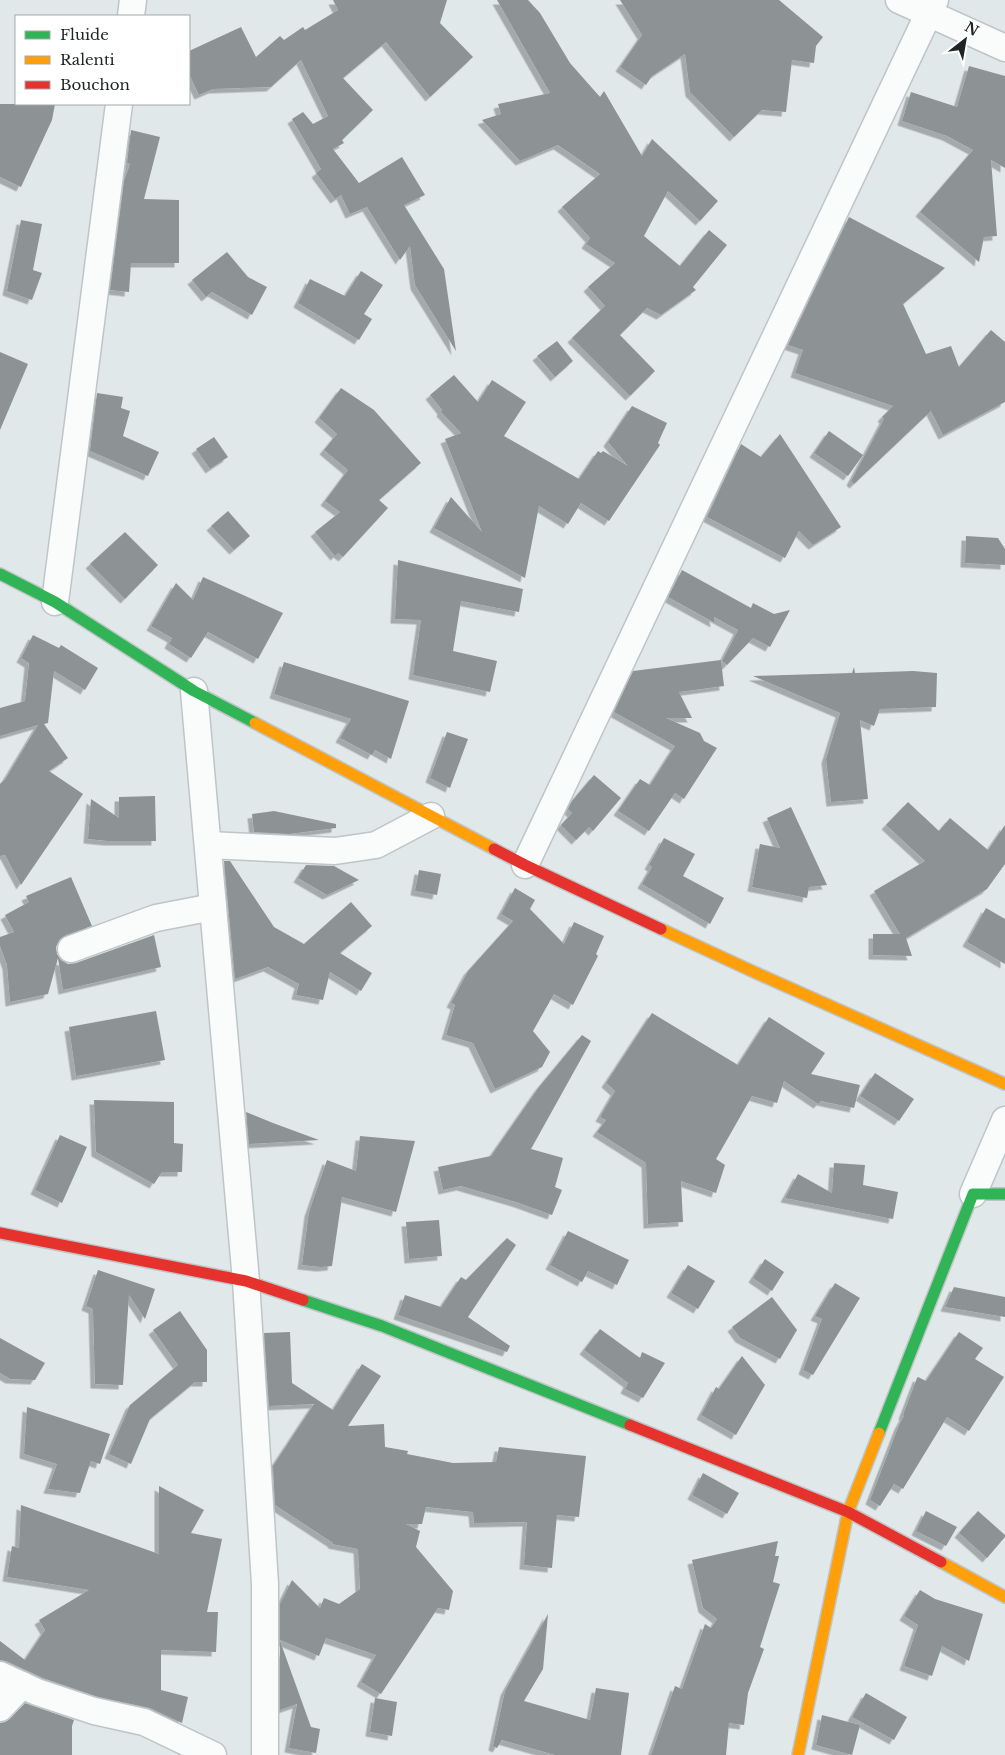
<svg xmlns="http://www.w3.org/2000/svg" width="1005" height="1755" viewBox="0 0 1005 1755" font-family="'Libre Baskerville',serif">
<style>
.building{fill:#8d9394;filter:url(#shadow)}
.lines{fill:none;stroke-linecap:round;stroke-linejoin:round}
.street-casing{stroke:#bfc5c6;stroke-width:29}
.fast-casing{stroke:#bfc5c6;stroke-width:14}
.slow-casing{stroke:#bfc5c6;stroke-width:14}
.jam-casing{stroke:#bfc5c6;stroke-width:14}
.street{stroke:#fafcfc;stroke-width:26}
.fast{stroke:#30b455;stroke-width:11}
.slow{stroke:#ff9f0a;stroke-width:11}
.jam{stroke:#e5322d;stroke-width:11}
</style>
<defs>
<filter id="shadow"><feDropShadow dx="-4.5" dy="4.5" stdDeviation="0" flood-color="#0004"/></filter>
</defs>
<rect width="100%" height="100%" fill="#e0e8e9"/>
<!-- building -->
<g class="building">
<path d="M333 0H447L440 23 473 57 430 97 386 42 343 78 373 110 342 140 344 143 333 149 359 183 402 157 425 195 404 205 444 269 456 351 415 285 410 246 400 260 367 207 350 214 341 195 335 199 316 173 321 169 292 119 303 112 313 124 328 116 301 60 271 87 213 89 199 95 189 74V51L241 27 256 57 280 36 284 40 303 27 305 30 338 10Z"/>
<path d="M497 0H528L540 13 570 63 600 97 604 91 642 156 652 139 718 201 700 221 668 191 644 236 680 266 709 230 727 245 693 287 696 290 661 315 647 308 620 335 655 371 630 396 572 338 605 306 588 287 615 263 586 244 590 238 562 207 600 174 558 145 520 161 482 120 501 114 498 104 550 93Z"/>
<path d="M620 0H779L823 37 816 46 814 63 792 60 786 112 762 110 734 137 690 92 685 54 652 76 646 85 620 67 642 35Z"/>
<path d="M969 66 1005 76V168L991 160 997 236 984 237 979 262 920 212 973 150 947 136 902 121 911 92 957 107Z"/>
<path d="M0 104H55L52 120 21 187 0 177Z"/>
<path d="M131 130 160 137 144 199 179 200V263H131L129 292 110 290 124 181 130 164 127 163Z"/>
<path d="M849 217 945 268 903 304 926 354 951 346 959 367 991 330 1005 342V402L943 435 931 411 854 484 851 481 884 419 882 417 893 406 795 373 803 350 788 345Z"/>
<path d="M21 220 42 224 33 270 42 273 32 300 7 291Z"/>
<path d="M227 252 248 277 267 287 252 315 212 292 206 297 192 280Z"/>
<path d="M361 271 383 285 364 314 372 319 359 340 298 303 310 279 345 296Z"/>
<path d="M557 341 573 361 555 377 537 356Z"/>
<path d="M0 352 28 364 0 430Z"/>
<path d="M454 375 478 402 492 380 526 402 504 436 579 479 598 451 601 453 603 451 628 466 608 442 632 406 667 423 658 443 660 445 609 521 581 503 568 524 539 506 525 578 434 528 451 497 482 532 445 439 461 433 441 412 442 410 430 395Z"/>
<path d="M341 388 374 410 421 463 379 500 388 508 343 557 338 553 335 556 315 532 340 512 325 501 348 470 324 450 337 434 319 418Z"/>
<path d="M97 393 123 397 121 408 130 411 123 436 159 452 148 476 90 451Z"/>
<path d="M829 431 863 455 848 476 814 453Z"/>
<path d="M780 434 841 527 813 545 799 531 785 558 707 517 741 444 761 457Z"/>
<path d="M214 437 228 457 210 469 196 449Z"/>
<path d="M228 511 250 536 234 550 211 526Z"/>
<path d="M125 532 158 565 125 599 90 564Z"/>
<path d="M966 536 998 538 1005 549V565L965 563Z"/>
<path d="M398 560 523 589 519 612 461 601 453 651 497 661 490 692 413 675 421 620 395 619Z"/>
<path d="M682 570 751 608 753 603 774 614 790 610 770 647 753 638 727 665 722 661 738 630 714 617 715 623 668 597Z"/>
<path d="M203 577 283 613 258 659 208 632 191 658 169 644 172 638 151 626 176 583 193 600Z"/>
<path d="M33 635 59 648 61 645 98 668 85 690 54 671 48 723 44 724 68 758 49 771 83 794 21 885 5 855 0 856V784L6 778 38 725 0 736V708L25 701 29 663 21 658Z"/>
<path d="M721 660 724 686 679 692 692 718H666L700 733 704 741 717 748 684 799 675 793 649 831 618 811 640 779 650 785 675 746 614 712 633 671Z"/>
<path d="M284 662 409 701 391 759 375 750 372 755 340 738 351 719 274 694Z"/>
<path d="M854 667 855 673 913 671 937 673 936 707 880 709 874 726 860 720 868 799 831 802 826 759 840 713 753 676 852 673Z"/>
<path d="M447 732 468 739 450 788 430 778Z"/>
<path d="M594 775 621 798 593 831 589 827 576 840 561 825 572 813 568 809 572 801Z"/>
<path d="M155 796 156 841H108L88 839 91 799 119 818V797Z"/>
<path d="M908 802 939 831 950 818 988 850 1005 825V864L987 889 906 938 912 956 873 955V934H900L874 891 925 861 886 825Z"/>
<path d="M791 807 827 885 809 887 807 898 752 887 760 844 780 848 767 818Z"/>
<path d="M274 811 336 824V828L289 834 254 832 252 814Z"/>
<path d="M664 838 695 854 683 876 724 898 710 924 642 884 652 867 649 865Z"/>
<path d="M224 861H230L274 927 304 944 351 902 372 926 340 953 372 973 361 991 330 972 323 1000 296 995 299 984 268 967 235 979Z"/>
<path d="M306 865 334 866 359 880 327 895 298 878Z"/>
<path d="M419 870 441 874 437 895 415 891Z"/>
<path d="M71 877 92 926 66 935 60 939 56 947 57 954 61 960 68 964 76 963 154 935 161 967 63 990 58 958 48 994 10 1002 7 965 0 946V937L14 932 5 915 29 902 26 896Z"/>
<path d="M515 888 535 900 530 909 564 944 574 922 604 936 596 954 598 956 573 1005 554 994 533 1031 550 1052 542 1067 495 1089 473 1043 446 1035 455 1005 451 1003 468 971 513 921 501 914Z"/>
<path d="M986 908 1005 919V964L967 942Z"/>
<path d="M156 1011 165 1060 76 1076 69 1027Z"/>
<path d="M652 1013 738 1065 769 1017 825 1053 811 1074 860 1085 854 1108 821 1101 818 1104 784 1081 777 1103 752 1096 716 1159 725 1165 716 1193 681 1181 683 1222 648 1224 646 1163 597 1132 606 1120 600 1117 615 1091 606 1083Z"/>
<path d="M582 1035 591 1041 531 1149 563 1158 555 1187 562 1190 552 1215 519 1203 461 1186 443 1190 438 1167 491 1156 539 1087Z"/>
<path d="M875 1073 914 1099 899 1121 860 1096Z"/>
<path d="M94 1100 174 1102V1143L183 1144 182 1172H162L154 1184 96 1152Z"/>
<path d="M246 1112 273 1123 319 1140 249 1144Z"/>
<path d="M60 1135 87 1147 62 1203 35 1190Z"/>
<path d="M360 1136 415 1141 396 1212 342 1197 332 1266 321 1267 302 1265 309 1212 327 1160 356 1171Z"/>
<path d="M834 1163 865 1165 863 1185 898 1192 893 1219 785 1198 798 1174 832 1193Z"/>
<path d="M439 1220 442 1256 409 1259 406 1222Z"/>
<path d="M568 1231 629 1260 617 1285 588 1271 582 1282 550 1265Z"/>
<path d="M507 1238 516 1245 468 1317 510 1346 507 1352 398 1315 405 1295 441 1307 461 1277 466 1280Z"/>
<path d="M765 1259 784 1272 772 1291 753 1278Z"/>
<path d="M688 1265 715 1281 698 1309 671 1293Z"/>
<path d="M98 1270 155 1289 145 1319 129 1295 123 1385 95 1384 93 1309 86 1306Z"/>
<path d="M835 1283 860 1298 813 1375 803 1370 822 1319 815 1316Z"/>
<path d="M954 1287 1005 1297V1317L945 1307Z"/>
<path d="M772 1297 797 1330 780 1359 740 1338 732 1327Z"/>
<path d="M180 1311 207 1350V1382H195L150 1419 131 1464 109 1454 130 1405 178 1365 153 1330Z"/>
<path d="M600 1329 640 1358 642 1352 665 1363 643 1398 625 1389 628 1383 584 1350Z"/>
<path d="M290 1332 292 1383 333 1410 362 1364 381 1376 348 1426 384 1424 385 1447 408 1451 407 1454 453 1463 496 1462 499 1447 586 1456 579 1517 557 1515 552 1568 524 1565 527 1522 474 1523 473 1512 426 1507 422 1524H406L420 1531 416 1547 453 1591 449 1610 438 1608 381 1694 361 1682 376 1655 326 1638 319 1656 280 1640V1604L292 1580 320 1608 324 1598 339 1604 360 1589 358 1549 332 1544 333 1543 275 1505 273 1466 314 1404 269 1406 264 1333Z"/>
<path d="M959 1332 983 1348 975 1359 1004 1377 969 1431 947 1417 903 1489 894 1484 880 1506 870 1500 899 1425 904 1416 903 1415 917 1378 918 1377 926 1381Z"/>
<path d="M0 1338 45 1363 35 1380 10 1379 0 1373Z"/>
<path d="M742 1356 765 1385 736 1435 701 1415 716 1387 719 1389Z"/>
<path d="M27 1407 110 1434 100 1464 91 1461 80 1493 48 1489 57 1464 24 1454Z"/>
<path d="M703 1473 739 1493 727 1514 692 1495Z"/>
<path d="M159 1486 204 1510 191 1533 222 1539 207 1612H218L216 1652 161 1650V1690L188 1697 182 1723 150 1708 98 1697 43 1678 6 1661 0 1660V1641L25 1660 45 1630 39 1620 89 1590 7 1577 12 1546 19 1548 21 1505 159 1554Z"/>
<path d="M926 1511 957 1527 946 1546 916 1531Z"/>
<path d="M978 1511 1005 1535V1537L987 1558 959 1533Z"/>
<path d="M778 1541 775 1556H779L773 1582 780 1584 760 1647 764 1649 748 1693 744 1725 729 1723 726 1755H651L675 1686 682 1689 705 1624 711 1628 717 1619 703 1608 692 1560Z"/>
<path d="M920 1590 935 1599 983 1614 969 1661 942 1646 932 1676 904 1666 918 1625 904 1616Z"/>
<path d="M548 1614 543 1669 524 1701 590 1720 596 1688 629 1693 621 1755H555L502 1740 497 1748 493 1746 505 1691Z"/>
<path d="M280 1641 311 1727 320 1729 316 1753 289 1748 297 1704 280 1710Z"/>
<path d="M866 1693 907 1717 894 1740 852 1717Z"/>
<path d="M375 1698 397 1702 392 1736 370 1732Z"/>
<path d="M25 1703 74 1720 72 1726V1755H0V1723L5 1722 10 1719Z"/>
<path d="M822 1715 860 1725 852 1755 816 1745Z"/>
</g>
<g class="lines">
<!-- street casing -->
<g class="street-casing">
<g id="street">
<path d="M899 0 1005 48"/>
<path d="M131 16 133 0"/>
<path d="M55 602 119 104"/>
<path d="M194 691 246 1281 265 1584V1755"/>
<path d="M208 845 335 851 376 845 431 816"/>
<path d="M525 865 935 0"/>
<path d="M71 949 156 918 213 907"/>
<path d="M973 1194 1005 1120"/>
<path d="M0 1675 37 1692 94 1711 144 1722 213 1755"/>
<path d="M0 1708 22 1685"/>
</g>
</g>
<!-- fast casing -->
<g class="fast-casing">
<g id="fast">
<path d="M0 574 55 602 194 691 255 723"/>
<path d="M303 1300 382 1326 630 1425"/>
<path d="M879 1433 973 1194H1005"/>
</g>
</g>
<!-- slow casing -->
<g class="slow-casing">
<g id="slow">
<path d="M255 723 494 849"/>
<path d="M661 929 754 972 1005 1084"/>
<path d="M941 1562 1005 1597"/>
<path d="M798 1755 848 1512 879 1433"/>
</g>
</g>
<!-- jam casing -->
<g class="jam-casing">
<g id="jam">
<path d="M494 849 525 865 661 929"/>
<path d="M0 1233 246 1281 303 1300"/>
<path d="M630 1425 848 1512 941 1562"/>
</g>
</g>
<!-- street -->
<use href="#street" class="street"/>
<!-- fast -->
<use href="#fast" class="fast"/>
<!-- slow -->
<use href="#slow" class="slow"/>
<!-- jam -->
<use href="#jam" class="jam"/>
</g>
<!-- legend -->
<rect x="15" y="15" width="175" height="90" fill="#ffffff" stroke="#a5a7a8"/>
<rect x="25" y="31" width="25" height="8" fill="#30b455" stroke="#a5a7a8"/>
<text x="60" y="40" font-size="15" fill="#1f2425">Fluide</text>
<rect x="25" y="56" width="25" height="8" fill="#ff9f0a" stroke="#a5a7a8"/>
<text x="60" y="65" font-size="15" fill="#1f2425">Ralenti</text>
<rect x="25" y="81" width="25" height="8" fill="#e5322d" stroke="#a5a7a8"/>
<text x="60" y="90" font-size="15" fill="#1f2425">Bouchon</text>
<!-- north arrow -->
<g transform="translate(965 40) rotate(31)" stroke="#ffffff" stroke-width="4" paint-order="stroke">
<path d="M0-4L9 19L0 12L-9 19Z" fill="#1f2425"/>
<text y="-8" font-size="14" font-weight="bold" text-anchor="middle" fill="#1f2425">N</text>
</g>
</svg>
